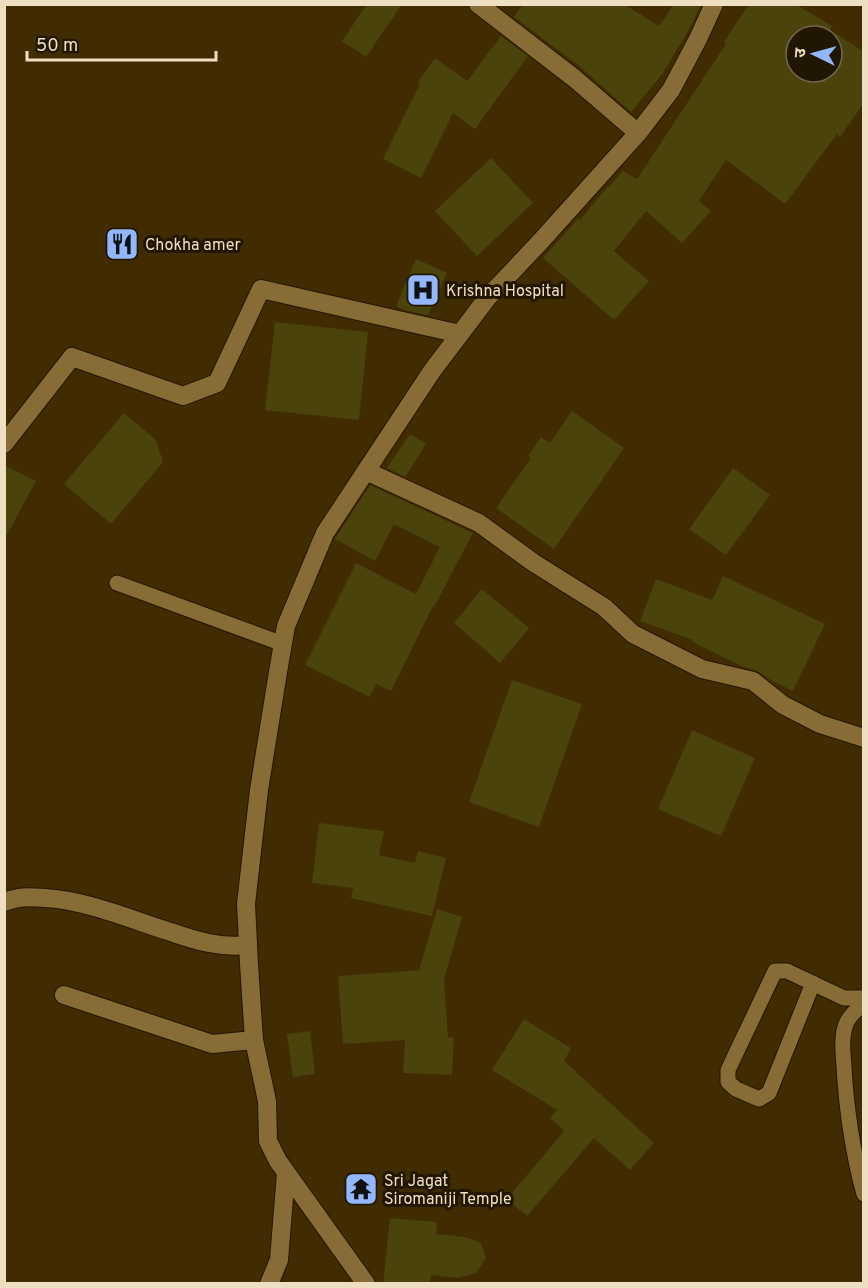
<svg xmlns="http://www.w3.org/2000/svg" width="868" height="1288" viewBox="0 0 868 1288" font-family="Overpass,'Noto Sans Devanagari',sans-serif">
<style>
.building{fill:#4a430c;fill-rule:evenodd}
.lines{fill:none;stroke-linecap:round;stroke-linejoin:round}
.lane-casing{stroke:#231500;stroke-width:17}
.street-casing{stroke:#231500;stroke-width:20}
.lane{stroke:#886c35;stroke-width:15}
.street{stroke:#886c35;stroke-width:18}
.labels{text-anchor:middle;stroke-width:6;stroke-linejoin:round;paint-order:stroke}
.poi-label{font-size:16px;fill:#eedfc3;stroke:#211601;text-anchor:start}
</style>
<rect width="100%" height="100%" fill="#402c00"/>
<!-- building -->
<g class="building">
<path d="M367 4H402L366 57 342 41Z"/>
<path d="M523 4H624L659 26 672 7 669 4H701L691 26 663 73 631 112 579 66 514 17Z"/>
<path d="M749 4H795L832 26 830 30 864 52V103L840 137 837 134 785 204 726 160 699 201 711 211 682 243 646 211 614 251 649 281 614 320 543 258 578 219 580 220 608 186 609 187 623 171 637 179 726 44 724 42ZM796 36H832V72H796Z"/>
<path d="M501 36 528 56 475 129 453 113 421 178 383 159 420 84 418 82 435 58 467 81Z"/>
<path d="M491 158 533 203 477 256 435 211Z"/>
<path d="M416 259 447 273 428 315 404 310 396 306Z"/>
<path d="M275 322 368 332 359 420 265 410Z"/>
<path d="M572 411 624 448 554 549 496 508 531 458 528 456 541 437 550 443Z"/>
<path d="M124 413 156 440 163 462 111 524 64 484Z"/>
<path d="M410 434 426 444 405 477 387 468Z"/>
<path d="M4 465 36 481 4 540Z"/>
<path d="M733 468 770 495 726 555 689 529Z"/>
<path d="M370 485 473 533 434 607 433 606 391 691 376 684 370 697 305 665 356 563 416 594 440 547 394 524 375 561 335 539Z"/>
<path d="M723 576 825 624 793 691 769 679 756 670 744 667 692 642 693 640 640 621 656 579 712 600Z"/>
<path d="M482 589 529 628 500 663 454 623Z"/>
<path d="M512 680 582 704 539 827 469 802Z"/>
<path d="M692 730 755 758 721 836 658 809Z"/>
<path d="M319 823 384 831 379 855 415 863 418 851 446 858 432 916 351 898 353 888 312 883Z"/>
<path d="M437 909 462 917 444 979 448 1037 454 1038 452 1075 403 1073 405 1040 343 1044 338 976 419 970Z"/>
<path d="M524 1019 571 1048 564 1061 654 1143 630 1170 594 1138 527 1216 507 1199 564 1131 550 1118 557 1110 492 1070Z"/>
<path d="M310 1031 315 1074 293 1077 287 1034Z"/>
<path d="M390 1218 437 1222 436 1234 465 1237 481 1243 486 1258 476 1273 458 1278 431 1275 430 1284H383Z"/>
</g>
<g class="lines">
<!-- lane casing -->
<g class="lane-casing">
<g id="lane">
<path d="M117 583 283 644"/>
<path d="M813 983 769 1093 759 1099 736 1089 728 1082V1070L775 971H787L844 998H864"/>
<path d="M864 1003C857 1009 849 1016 846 1024 841 1037 843 1053 844 1066 846 1106 853 1155 864 1194"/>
</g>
</g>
<!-- street casing -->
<g class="street-casing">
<g id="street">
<path d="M478 4 574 78 638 133"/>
<path d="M4 444 72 357 183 396 217 383 261 289 460 334"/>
<path d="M366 471 479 523 534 563 604 607 633 634 702 669 753 681 783 705 820 724 864 738"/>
<path d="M4 902C21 896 28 897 45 898 86 900 132 920 171 932 196 941 221 948 248 945"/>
<path d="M64 995 212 1044 254 1040"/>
<path d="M269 1284 279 1260 286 1173"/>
<path d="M366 1284 278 1161 268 1141 267 1101 254 1040 249 964 246 904 259 790 278 672 286 626 325 533 432 371 488 297 540 242 638 133 671 90 698 39 714 4"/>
</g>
</g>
<!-- lane -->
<use href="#lane" class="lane"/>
<!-- street -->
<use href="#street" class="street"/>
</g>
<!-- icons -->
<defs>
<g id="restaurant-square" transform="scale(1.725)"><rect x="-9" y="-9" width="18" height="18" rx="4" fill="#92b7fd" stroke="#211601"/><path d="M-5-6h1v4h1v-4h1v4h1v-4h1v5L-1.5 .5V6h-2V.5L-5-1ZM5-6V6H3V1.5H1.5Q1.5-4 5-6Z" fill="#111"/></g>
<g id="hospital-square" transform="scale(1.725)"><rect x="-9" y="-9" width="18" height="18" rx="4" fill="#92b7fd" stroke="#211601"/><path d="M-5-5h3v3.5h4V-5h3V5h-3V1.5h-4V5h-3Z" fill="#111"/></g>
<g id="temple-square" transform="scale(1.725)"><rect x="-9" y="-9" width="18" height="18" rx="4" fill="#92b7fd" stroke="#211601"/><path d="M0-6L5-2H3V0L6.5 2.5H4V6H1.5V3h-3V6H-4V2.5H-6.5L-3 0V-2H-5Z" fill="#111"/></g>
</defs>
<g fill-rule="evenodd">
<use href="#restaurant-square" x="122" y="244"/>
<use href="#hospital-square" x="423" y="290"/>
<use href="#temple-square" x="361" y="1189"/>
</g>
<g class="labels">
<!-- poi labels -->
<g class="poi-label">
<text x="145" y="250">Chokha amer</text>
<text x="446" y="296">Krishna Hospital</text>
<text x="384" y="1186">Sri Jagat<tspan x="384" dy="18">Siromaniji Temple</tspan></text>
</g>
</g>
<!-- border -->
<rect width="868" height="1288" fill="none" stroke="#eedfc3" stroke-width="12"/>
<!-- north arrow -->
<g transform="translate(814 54) rotate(275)"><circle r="28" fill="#211601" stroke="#73664f" stroke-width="1.5"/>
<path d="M0-4.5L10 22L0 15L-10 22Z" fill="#92b7fd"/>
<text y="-9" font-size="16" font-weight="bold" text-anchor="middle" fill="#eedfc3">उ</text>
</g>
<!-- scale -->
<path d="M27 51v9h189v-9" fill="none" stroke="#eedfc3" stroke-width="3"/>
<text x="36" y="51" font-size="18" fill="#eedfc3" stroke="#211601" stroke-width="4.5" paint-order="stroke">50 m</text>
</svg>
